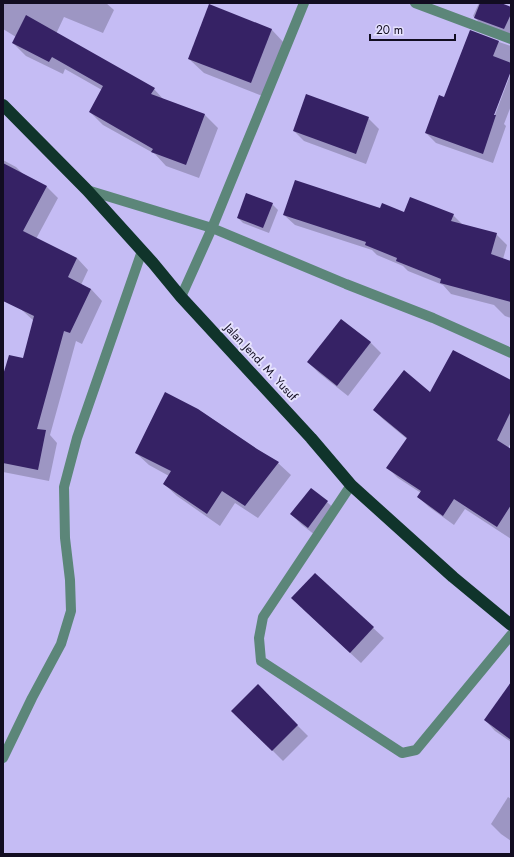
<svg xmlns="http://www.w3.org/2000/svg" width="514" height="857" viewBox="0 0 514 857" font-family="Jost,sans-serif">
<style>
.shadow{fill:#0003}
.building{fill:#362265}
.lines{fill:none;stroke-linecap:round;stroke-linejoin:round}
.minor{stroke:#5c8679;stroke-width:10}
.highway{stroke:#10342b;stroke-width:12}
.labels{text-anchor:middle;stroke-width:4;stroke-linejoin:round;paint-order:stroke}
.street-label{font-size:12px;fill:#120d21;stroke:#e5e1fe}
</style>
<rect width="100%" height="100%" fill="#c5bcf4"/>
<!-- shadow -->
<g class="shadow">
<path d="M3 3H106L114 10 103 33 64 17 56 34 154 89 164 100 205 115 218 128 199 178 166 166 155 154 103 125 90 112 102 90 65 69 63 74 26 56 13 43 16 37 3 29Z"/>
<path d="M479 3H499L511 8V38L485 28 473 16Z"/>
<path d="M210 6 272 30 286 45 265 97 204 73 189 59Z"/>
<path d="M470 32 511 46V68L492 119 493 120 511 73V106L504 124 506 126 493 163 436 143 426 133 445 98Z"/>
<path d="M368 118 379 129 366 164 304 141 294 131Z"/>
<path d="M3 160 16 167 25 176 47 187 58 198 36 239 77 258 88 270 81 285 91 289 102 301 82 344 76 341 50 435 57 443 49 481 3 472V371L5 372 24 360 34 321 3 293Z"/>
<path d="M272 204 278 210 269 233 243 223 238 218Z"/>
<path d="M380 209 404 214 453 215 463 225 496 234 507 245 503 259 511 262V318L505 316 494 305 451 294 443 285 408 271 403 266 377 255 372 250 295 225 284 215Z"/>
<path d="M342 320 371 343 381 353 348 396 319 373 308 362Z"/>
<path d="M511 381V443L508 448 511 450V539L465 509 454 525 429 507 418 497 421 493 398 478 388 468 407 439 384 420 374 410 431 393Z"/>
<path d="M202 412 278 463 291 475 258 518 235 503 220 526 177 496 164 484 169 476 149 465 136 453Z"/>
<path d="M327 502 338 512 319 538 302 525 291 514Z"/>
<path d="M315 574 384 638 361 663 303 609Z"/>
<path d="M511 684V742L495 731 485 720Z"/>
<path d="M258 686 308 736 283 761 233 711Z"/>
<path d="M508 797 511 799V841L501 834 491 824Z"/>
</g>
<!-- building -->
<g class="building">
<path d="M480 3H501L511 7V14L504 29 474 18Z"/>
<path d="M209 4 272 29 251 83 188 59Z"/>
<path d="M26 15 155 88 151 94 205 114 186 165 151 152 153 149 89 112 103 86 52 57 49 62 12 43Z"/>
<path d="M470 30 499 41 493 56 511 63V71L494 115H496L483 154 425 133 439 95 444 97Z"/>
<path d="M306 94 369 117 356 154 293 131Z"/>
<path d="M3 163 47 186 23 231 77 258 68 277 91 289 70 333 64 331 37 429 46 430 38 470 3 463V375L9 355 23 358 34 316 3 301Z"/>
<path d="M295 180 380 208 382 203 404 212 410 197 454 214 451 221 497 233 491 254 511 261V302L440 283 441 279 396 261 397 258 365 245 366 242 283 215Z"/>
<path d="M246 193 273 203 263 228 237 218Z"/>
<path d="M341 319 371 342 337 386 307 362Z"/>
<path d="M453 350 511 380V411L497 440 511 449V505L497 527 454 499 443 516 417 497 421 491 386 468 407 438 373 410 404 370 430 392Z"/>
<path d="M165 392 198 409 257 449 279 462 245 506 222 491 207 514 163 484 171 471 135 453Z"/>
<path d="M311 488 328 501 308 528 290 514Z"/>
<path d="M315 573 374 627 350 653 291 598Z"/>
<path d="M511 682V740L484 720Z"/>
<path d="M258 684 298 725 272 751 231 711Z"/>
</g>
<g class="lines">
<!-- minor -->
<g class="minor">
<path d="M415 3 511 39"/>
<path d="M87 190 212 228 346 284 433 318 511 353"/>
<path d="M181 297 212 228 304 3"/>
<path d="M351 485 263 617 259 638 261 661 402 753 416 750 511 635"/>
<path d="M3 758 32 698 61 644 71 611 70 580 65 538 64 487 77 438 142 251"/>
</g>
<!-- highway -->
<path class="highway" d="M3 105 87 190 153 263 181 297 311 438 351 485 453 577 511 625"/>
</g>
<g class="labels">
<!-- street labels -->
<g class="street-label">
<text transform="translate(261 362) rotate(47)" y="4">Jalan Jend. M. Yusuf</text>
</g>
</g>
<!-- border -->
<rect width="514" height="857" fill="none" stroke="#120d21" stroke-width="8"/>
<!-- scale -->
<path d="M370 34v6h85v-6" fill="none" stroke="#120d21" stroke-width="2"/>
<text x="376" y="34" font-size="12" fill="#120d21" stroke="#e5e1fe" stroke-width="3" paint-order="stroke">20 m</text>
</svg>
